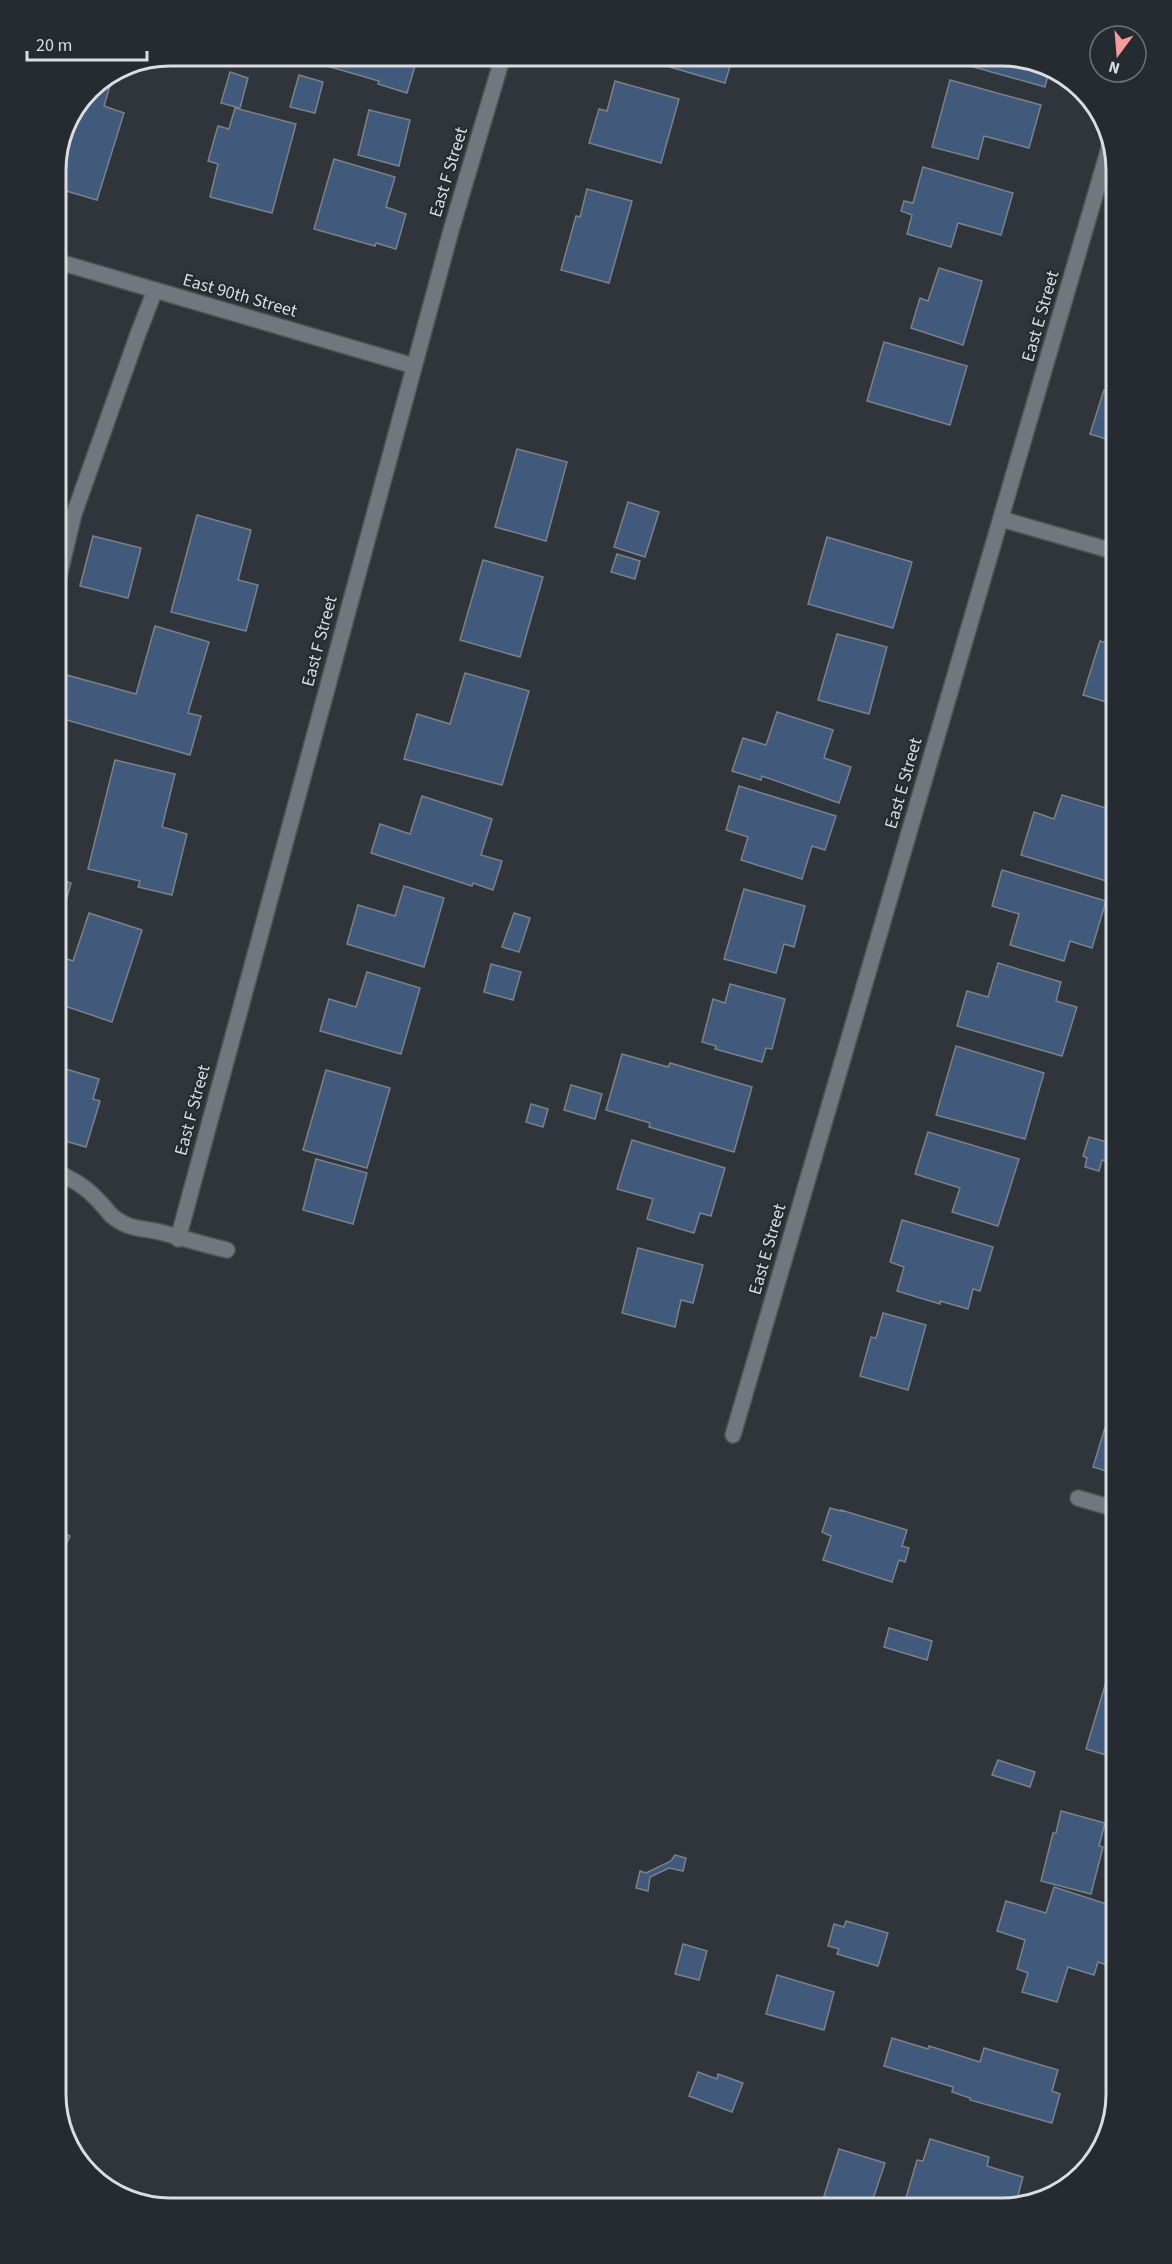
<svg xmlns="http://www.w3.org/2000/svg" width="1172" height="2264" viewBox="0 0 1172 2264" font-family="'Source Sans 3',sans-serif">
<style>
.building{fill:#41597a;stroke:#7b8189;stroke-width:1.5}
.lines{fill:none;stroke-linecap:round;stroke-linejoin:round}
.lane-casing{stroke:#4e5358;stroke-width:18}
.street-casing{stroke:#4e5358;stroke-width:18}
.lane{stroke:#71777f;stroke-width:15}
.street{stroke:#71777f;stroke-width:15}
.labels{text-anchor:middle;stroke-width:4.5;stroke-linejoin:round;paint-order:stroke}
.street-label{font-size:18px;fill:#dadde2;stroke:#262b32}
.rim{fill:none;stroke:#dadde2;stroke-width:3}
</style>
<rect width="100%" height="100%" fill="#30353c"/>
<!-- building -->
<g class="building">
<path d="M315 56H418L407 93 378 84 379 81 313 62Z"/>
<path d="M640 56H733L725 83 639 58Z"/>
<path d="M951 56H1010L1049 71 1045 87 949 60Z"/>
<path d="M114 72 104 106 124 113 97 200 56 188V163L89 89Z"/>
<path d="M230 72 248 78 240 108 221 103Z"/>
<path d="M299 75 323 82 315 113 290 107Z"/>
<path d="M950 80 1041 105 1029 148 984 136 978 159 932 147Z"/>
<path d="M615 81 679 99 661 163 589 143 599 109 607 111Z"/>
<path d="M235 108 296 124 272 213 210 197 218 164 208 161 218 126 229 129Z"/>
<path d="M369 110 410 120 399 166 358 155Z"/>
<path d="M334 159 395 177 386 207 406 214 396 249 376 243 375 246 314 229Z"/>
<path d="M923 167 1013 193 1001 235 958 223 951 247 907 234 912 215 901 211 904 201 913 203Z"/>
<path d="M587 189 632 201 609 283 561 270 576 216 580 217Z"/>
<path d="M939 268 982 281 963 345 911 328 920 298 928 301Z"/>
<path d="M884 342 967 366 950 425 867 401Z"/>
<path d="M1104 390 1116 394V442L1090 434Z"/>
<path d="M517 449 567 462 546 541 495 527Z"/>
<path d="M628 502 659 512 645 557 614 547Z"/>
<path d="M197 515 251 530 238 580 258 585 246 631 171 612Z"/>
<path d="M93 536 141 548 128 598 80 586Z"/>
<path d="M827 537 912 562 893 628 808 604Z"/>
<path d="M617 554 640 561 635 579 611 572Z"/>
<path d="M483 560 543 577 520 657 460 640Z"/>
<path d="M155 626 209 642 188 713 201 716 190 755 56 717V702L63 674 136 694Z"/>
<path d="M837 634 887 647 869 714 818 700Z"/>
<path d="M1100 641 1116 646V724L1108 722 1113 704 1083 695Z"/>
<path d="M465 673 529 691 502 785 404 759 417 714 450 724Z"/>
<path d="M777 712 833 730 824 758 851 767 839 803 762 776 761 780 732 771 743 738 766 745Z"/>
<path d="M115 760 175 774 162 827 187 834 172 895 138 887 140 881 88 869Z"/>
<path d="M739 786 836 816 825 850 812 846 802 879 741 860 748 837 726 830Z"/>
<path d="M1062 795 1116 811V884L1021 855 1034 812 1054 819Z"/>
<path d="M422 796 492 819 481 855 502 861 493 890 473 883 472 886 371 853 380 824 410 834Z"/>
<path d="M1002 870 1106 901 1092 948 1070 941 1064 961 1010 945 1019 914 992 906Z"/>
<path d="M56 878 71 883 56 937Z"/>
<path d="M404 886 444 898 424 967 347 944 358 905 395 916Z"/>
<path d="M744 889 805 906 794 947 784 944 776 973 724 959Z"/>
<path d="M89 913 142 930 112 1022 59 1004 60 1001 56 1000V955L73 961Z"/>
<path d="M514 913 530 918 519 952 502 947Z"/>
<path d="M998 963 1061 982 1056 1001 1077 1007 1062 1056 957 1026 967 991 988 997Z"/>
<path d="M491 964 521 972 513 1000 484 992Z"/>
<path d="M367 972 420 988 401 1054 320 1031 329 999 356 1007Z"/>
<path d="M730 984 785 999 772 1049 766 1048 762 1062 715 1049 716 1046 702 1042 713 999 725 1003Z"/>
<path d="M956 1046 1044 1073 1025 1139 936 1115Z"/>
<path d="M622 1054 668 1067 670 1063 752 1087 734 1152 649 1127 650 1123 606 1110Z"/>
<path d="M56 1066 99 1079 93 1099 100 1101 86 1147 58 1139 56 1146Z"/>
<path d="M326 1070 390 1088 367 1168 303 1150Z"/>
<path d="M571 1085 602 1094 595 1119 564 1110Z"/>
<path d="M531 1104 548 1109 543 1127 526 1122Z"/>
<path d="M928 1132 1019 1159 998 1226 952 1212 960 1188 915 1174Z"/>
<path d="M1089 1137 1111 1143 1106 1161 1102 1160 1099 1171 1085 1167 1087 1158 1083 1156Z"/>
<path d="M632 1140 725 1168 711 1216 700 1213 694 1233 647 1219 653 1199 617 1189Z"/>
<path d="M316 1159 367 1173 353 1224 303 1210Z"/>
<path d="M902 1220 993 1247 980 1291 973 1289 968 1309 940 1301V1304L897 1291 904 1267 890 1262Z"/>
<path d="M638 1248 703 1265 693 1303 681 1300 675 1327 622 1313Z"/>
<path d="M883 1313 926 1325 908 1390 860 1376 871 1337 876 1338Z"/>
<path d="M1108 1418 1116 1420V1474L1093 1467Z"/>
<path d="M830 1508 841 1511V1510L907 1530 902 1546 909 1548 905 1562 899 1560 892 1582 823 1560 831 1536 822 1532Z"/>
<path d="M56 1528 70 1536 59 1559 56 1558Z"/>
<path d="M889 1628 932 1641 927 1660 884 1647Z"/>
<path d="M1106 1682 1116 1685V1758L1086 1749Z"/>
<path d="M998 1760 1035 1772 1030 1787 992 1775Z"/>
<path d="M1061 1811 1105 1823 1099 1846 1103 1847 1091 1894 1041 1881 1053 1833H1056Z"/>
<path d="M675 1855 686 1858 683 1871 669 1868 650 1877 648 1891 636 1888 640 1871 646 1873 671 1861Z"/>
<path d="M1054 1887 1116 1907V1933L1107 1965 1098 1962 1094 1975 1068 1967 1057 2002 1022 1992 1028 1973 1017 1969 1025 1940 997 1931 1006 1901 1046 1913Z"/>
<path d="M846 1921 888 1933 878 1966 837 1954 839 1949 828 1946 834 1924 844 1927Z"/>
<path d="M683 1944 707 1951 699 1980 675 1974Z"/>
<path d="M777 1975 834 1992 824 2030 766 2014Z"/>
<path d="M892 2038 928 2049 929 2046 980 2062 984 2048 1058 2070 1052 2091 1060 2094 1052 2123 970 2100V2098L952 2092 953 2087 884 2066Z"/>
<path d="M698 2072 717 2079 718 2074 743 2083 732 2112 689 2096Z"/>
<path d="M930 2139 989 2157 987 2166 1023 2177 1015 2206 1002 2208 983 2207 982 2208H903L917 2160 923 2161Z"/>
<path d="M839 2149 885 2163 870 2208H864L824 2196Z"/>
</g>
<g class="lines">
<!-- lane casing -->
<g class="lane-casing">
<g id="lane">
<path d="M56 589 74 514 138 334 155 290"/>
<path d="M56 1172C82 1183 93 1193 111 1215"/>
<path d="M1078 1498 1116 1509"/>
</g>
</g>
<!-- street casing -->
<g class="street-casing">
<g id="street">
<path d="M56 261 414 366"/>
<path d="M1001 519 1116 552"/>
<path d="M111 1215C130 1231 141 1227 164 1233 185 1239 206 1245 227 1250"/>
<path d="M178 1239 452 227 503 56"/>
<path d="M733 1435 1111 141"/>
</g>
</g>
<!-- lane -->
<use href="#lane" class="lane"/>
<!-- street -->
<use href="#street" class="street"/>
</g>
<g class="labels">
<!-- street labels -->
<g class="street-label">
<text transform="translate(448 172) rotate(-73)" y="6">East F Street</text>
<text transform="translate(240 295) rotate(16)" y="6">East 90th Street</text>
<text transform="translate(1040 316) rotate(-74)" y="6">East E Street</text>
<text transform="translate(319 641) rotate(-75)" y="6">East F Street</text>
<text transform="translate(903 783) rotate(-74)" y="6">East E Street</text>
<text transform="translate(192 1110) rotate(-75)" y="6">East F Street</text>
<text transform="translate(767 1249) rotate(-74)" y="6">East E Street</text>
</g>
</g>
<!-- crop -->
<path d="M0 0H1172V2264H0ZM170 66H1002A104 104 0 0 1 1106 170V2094A104 104 0 0 1 1002 2198H170A104 104 0 0 1 66 2094V170A104 104 0 0 1 170 66Z" fill="#262b32" fill-rule="evenodd"/>
<path class="rim" d="M170 66H1002A104 104 0 0 1 1106 170V2094A104 104 0 0 1 1002 2198H170A104 104 0 0 1 66 2094V170A104 104 0 0 1 170 66Z"/>
<!-- north arrow -->
<g transform="translate(1118 54) rotate(196)"><circle r="28" fill="#262b32" stroke="#6e7278" stroke-width="1.5"/>
<path d="M0-4.5L10 22L0 15L-10 22Z" fill="#f59b99"/>
<text y="-9" font-size="16" font-weight="bold" text-anchor="middle" fill="#dadde2">N</text>
</g>
<!-- scale -->
<path d="M27 51v9h120v-9" fill="none" stroke="#dadde2" stroke-width="3"/>
<text x="36" y="51" font-size="18" fill="#dadde2" stroke="#262b32" stroke-width="4.5" paint-order="stroke">20 m</text>
</svg>
